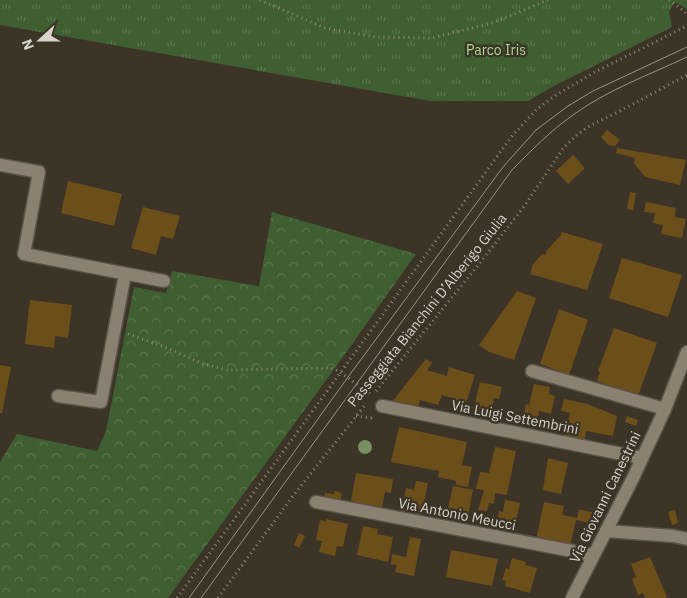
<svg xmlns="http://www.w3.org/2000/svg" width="687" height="598" viewBox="0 0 687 598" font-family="'IBM Plex Sans',sans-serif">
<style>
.forest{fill:url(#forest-crowns)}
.park{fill:url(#park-tufts)}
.building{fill:#6c4e1a}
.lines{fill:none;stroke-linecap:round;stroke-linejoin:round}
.minor-casing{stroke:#595348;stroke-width:15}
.path{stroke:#8e887d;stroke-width:3;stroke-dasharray:1 4;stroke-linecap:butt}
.minor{stroke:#8a8172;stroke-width:12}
.tram{stroke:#989288;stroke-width:1}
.tree{fill:#778f62}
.labels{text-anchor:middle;stroke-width:5;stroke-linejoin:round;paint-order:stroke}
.park-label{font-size:14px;fill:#a8d992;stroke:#3c3427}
.street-label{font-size:14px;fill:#d8d3cb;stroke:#3c3427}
</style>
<defs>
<pattern id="forest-crowns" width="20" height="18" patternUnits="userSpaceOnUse" patternTransform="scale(1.25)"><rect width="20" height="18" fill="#3f5e31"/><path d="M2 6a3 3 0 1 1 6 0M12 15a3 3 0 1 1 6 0" fill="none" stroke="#5a744e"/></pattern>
<pattern id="park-tufts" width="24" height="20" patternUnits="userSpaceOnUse" patternTransform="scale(1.25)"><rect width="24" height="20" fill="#3f5e31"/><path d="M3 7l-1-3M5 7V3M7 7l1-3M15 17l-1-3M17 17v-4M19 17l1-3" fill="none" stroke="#5a744e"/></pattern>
</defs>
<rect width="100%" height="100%" fill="#3c3427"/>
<!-- forest -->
<path class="forest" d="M272 212 416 254 345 354 168 598H0V462L17 434 97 451 106 431 134 287 166 293 172 271 259 286Z"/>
<!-- park -->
<path class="park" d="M0 0H687V9L675 2 669 12 672 27 552 87 528 101H430L0 25Z"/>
<!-- building -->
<g class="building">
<path d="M607 130 620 140 615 146 608 145 601 137Z"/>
<path d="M617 148 686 160 680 185 645 177 634 163 635 158 616 153Z"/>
<path d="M573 155 585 168 568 184 556 171Z"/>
<path d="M68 181 122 194 114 226 61 213Z"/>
<path d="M630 192 636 193 633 210 627 209Z"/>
<path d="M646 202 676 208 675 217 686 219 682 238 661 234 663 225 653 223 655 213 644 212Z"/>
<path d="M143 207 180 216 173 239 161 236 156 255 131 248Z"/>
<path d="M562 232 603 244 587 290 530 274 533 264 542 254 545 255 547 250 561 235Z"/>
<path d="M622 258 682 275 668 317 609 298Z"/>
<path d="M517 291 536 298 514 360 489 352 479 345Z"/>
<path d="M30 300 72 305 68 338 55 336 54 348 25 344Z"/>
<path d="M559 309 588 320 569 375 540 364Z"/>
<path d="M614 328 657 343 638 396 597 381 600 372 598 371Z"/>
<path d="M426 359 432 363 427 370 447 376 449 367 475 375 466 403 451 400 452 398 442 395 438 405 420 400 418 408 391 403Z"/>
<path d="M0 365 11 367 2 413H0Z"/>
<path d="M480 382 502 387 499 399 494 398 491 415 473 411Z"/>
<path d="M534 384 550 387 549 394 555 396 551 414 539 411 537 423 523 420 526 404 529 405Z"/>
<path d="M564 399 588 404 617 416 613 436 586 431 584 444 564 439 570 413 561 411Z"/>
<path d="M627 416 638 420 636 426 625 422Z"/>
<path d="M399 427 467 442 462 465 472 467 468 487 456 485V481L438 477 439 471 391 462Z"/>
<path d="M495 447 516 451 507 495 495 493 494 504 489 503 487 511 478 510 484 490 476 489 480 472 489 473Z"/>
<path d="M548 458 568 463 561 494 543 490Z"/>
<path d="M356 473 393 479 391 493 385 492 382 508 351 501Z"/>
<path d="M416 481 428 483 421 516 401 512 406 488 414 490Z"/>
<path d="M453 486 473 490 466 526 445 521Z"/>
<path d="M335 491 342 493 340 502 324 499 325 493 334 494Z"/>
<path d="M505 500 520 503 513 535 491 530 493 523 497 524 499 511 503 512Z"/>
<path d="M544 502 564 506 562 515 577 518 579 509 595 513 590 523 576 520 570 547 536 540Z"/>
<path d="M675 510 678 523 672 525 668 512Z"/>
<path d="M326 519 348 524 343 547 337 546 335 556 319 552 322 541 316 540 320 520 326 522Z"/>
<path d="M363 526 378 529 377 534 393 537 388 562 357 555Z"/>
<path d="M299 533 305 536 299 548 294 545Z"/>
<path d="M410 537 421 539 414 576 395 572 397 565 391 564 392 554 406 557Z"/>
<path d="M451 550 498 559 492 586 446 577Z"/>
<path d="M650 557 667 597 665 598H645L643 593 638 595 632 579 636 577 631 564Z"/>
<path d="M512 558 526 562 525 565 537 568 530 593 505 586 506 581 502 580 506 568 509 569Z"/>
</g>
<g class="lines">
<!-- minor casing -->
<g class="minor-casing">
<g id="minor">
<path d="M0 165 39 172 24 254 164 281"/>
<path d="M532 371 665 409"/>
<path d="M58 396 101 402 125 274"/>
<path d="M382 406 642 458"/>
<path d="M316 502 593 555"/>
<path d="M606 531 673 536 687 539"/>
<path d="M572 598 633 478 665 409 687 352"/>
</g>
</g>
<!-- path -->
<g class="path">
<path d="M260 0 325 28 375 37 432 38 492 23 548 0"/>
<path d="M669 0 685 12 687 16"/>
<path d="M128 334 157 344 204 364 227 370 331 368 340 372 372 395"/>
<path d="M376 391 475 269 523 208 564 147 578 134 591 125 620 111 687 75"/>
<path d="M356 416 371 418 373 416"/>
<path d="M177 598 512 136 536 110 556 95 597 71 687 26"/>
<path d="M218 598 293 496 366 404"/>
</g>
<!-- minor -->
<use href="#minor" class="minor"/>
<!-- tram -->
<g class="tram">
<path d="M189 598 351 373 503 167 536 130 568 106 593 91 687 47"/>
<path d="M201 598 512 170C532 150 550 131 573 115 607 90 649 75 687 57"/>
</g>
</g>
<!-- trees -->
<circle class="tree" cx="365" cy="447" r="7"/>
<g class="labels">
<!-- park labels -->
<g class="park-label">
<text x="496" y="55">Parco Iris</text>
</g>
<!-- street labels -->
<g class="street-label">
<text transform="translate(427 310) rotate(-51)" y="5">Passeggiata Bianchini D’Alberigo Giulia</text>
<text transform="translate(515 417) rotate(11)" y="5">Via Luigi Settembrini</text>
<text transform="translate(605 497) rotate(-64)" y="5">Via Giovanni Canestrini</text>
<text transform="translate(457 514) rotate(11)" y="5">Via Antonio Meucci</text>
</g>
</g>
<!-- north arrow -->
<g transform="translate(40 40) rotate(249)" stroke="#3c3427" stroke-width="4" paint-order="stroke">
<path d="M0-4L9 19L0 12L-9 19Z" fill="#d8d3cb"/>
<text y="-8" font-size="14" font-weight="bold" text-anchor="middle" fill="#d8d3cb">N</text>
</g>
</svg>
